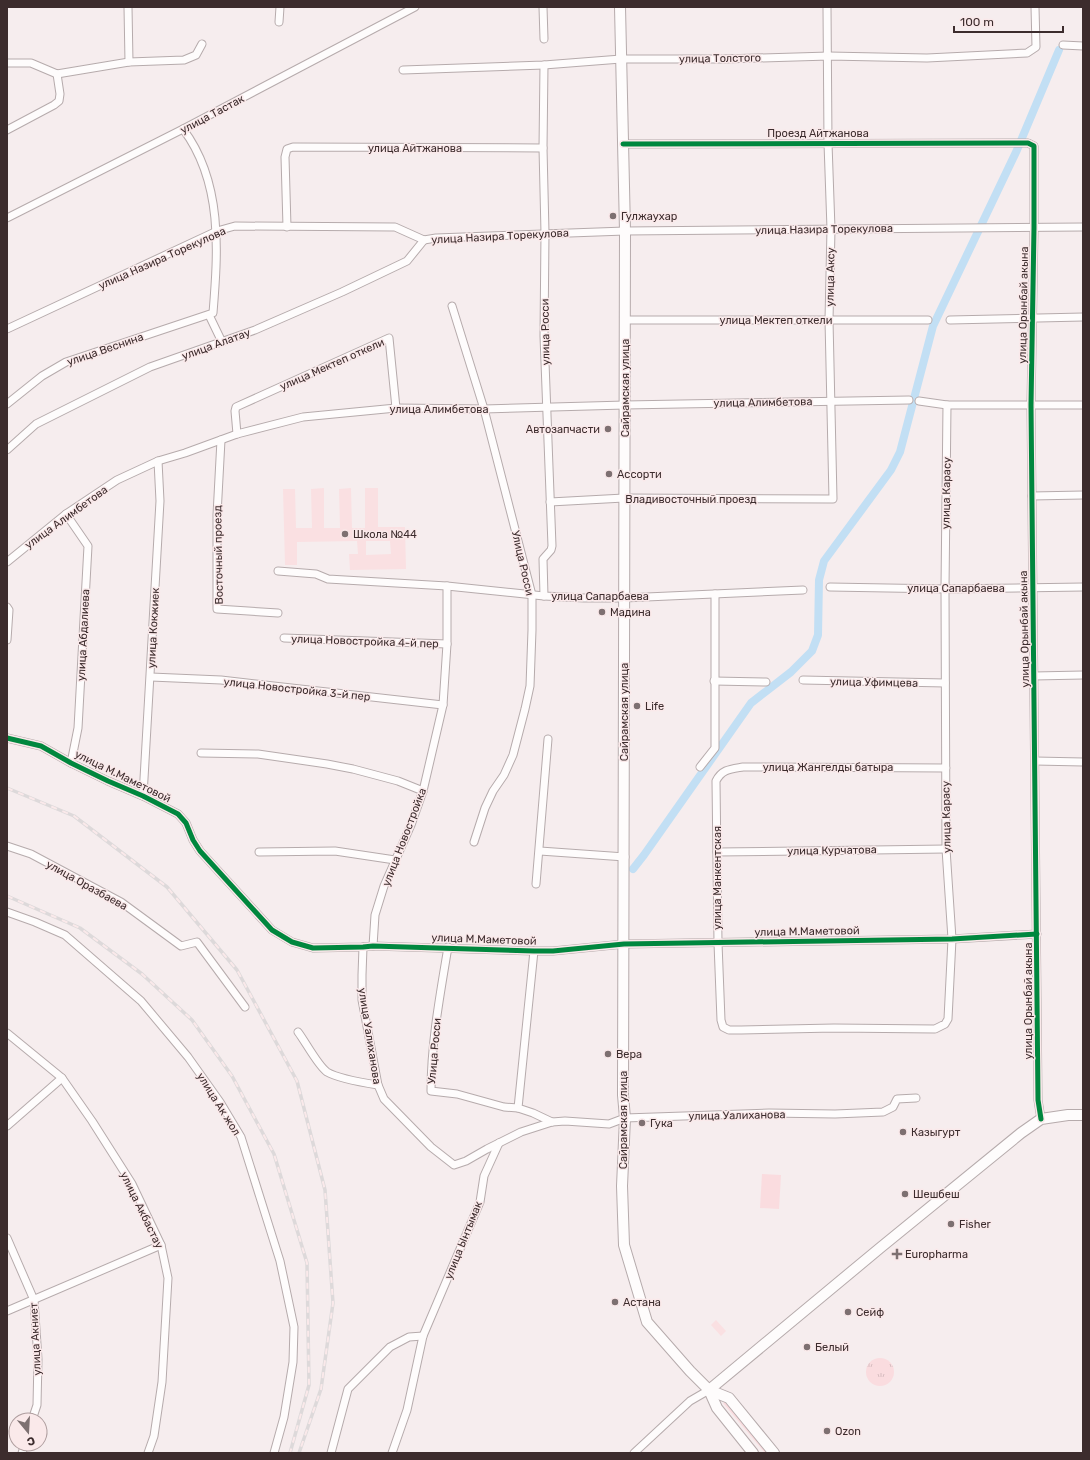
<svg xmlns="http://www.w3.org/2000/svg" width="1090" height="1460" viewBox="0 0 1090 1460" font-family="Rubik,sans-serif">
<style>
.built{fill:#fae0e2;fill-rule:evenodd}
.grass{fill:#fadcdf}
.park{fill:url(#park-tufts)}
.lines{fill:none;stroke-linecap:round;stroke-linejoin:round}
.canal{stroke:#c2dff4;stroke-width:8}
.street-casing{stroke:#b6abac;stroke-width:9}
.secondary-casing{stroke:#b6abac;stroke-width:12}
.street{stroke:#fefcfc;stroke-width:7}
.secondary{stroke:#fefcfc;stroke-width:10}
.rail-casing{stroke:#ddd9da;stroke-width:3.5}
.rail{stroke:#fae9ea;stroke-width:2;stroke-dasharray:6;stroke-linecap:butt}
.cycleway-casing{stroke:#fae9ea;stroke-width:8}
.cycleway{stroke:#00873e;stroke-width:5}
.poi-dot{fill:#7d7071;stroke:#fae9ea;stroke-width:1.5}
.labels{text-anchor:middle;stroke-width:3;stroke-linejoin:round;paint-order:stroke}
.street-label{font-size:11px;fill:#3c2c2d;stroke:#fae9ea}
.poi-label{font-size:11px;fill:#3c2c2d;stroke:#fae9ea;text-anchor:start}
</style>
<defs>
<pattern id="park-tufts" width="24" height="20" patternUnits="userSpaceOnUse"><rect width="24" height="20" fill="#fadcdf"/><path d="M3 7l-1-3M5 7V3M7 7l1-3M15 17l-1-3M17 17v-4M19 17l1-3" fill="none" stroke="#d7bdc0"/></pattern>
</defs>
<rect width="100%" height="100%" fill="#f6edee"/>
<!-- built -->
<g class="built">
<path d="M324 488V528H340L339 489 351 488 352 528H365V488H378V527H405L406 569 350 570 349 554H358L357 541 297 542V565H285L283 489H295L296 528H312L311 489ZM366 541H390L391 554 366 555Z"/>
<path d="M716 1320 726 1331 721 1336 711 1325Z"/>
</g>
<!-- grass -->
<g class="grass">
<path d="M762 1174 781 1175 779 1209 760 1208Z"/>
<path d="M726 1401 769 1453H765L723 1403Z"/>
</g>
<!-- park -->
<circle class="park" cx="880" cy="1372" r="14"/>
<g class="lines">
<!-- canal -->
<path class="canal" d="M633 869 644 855 751 703 791 672 812 651 818 635 819 580 824 561 891 470 900 452 933 326 1017 150 1059 50"/>
<!-- street casing -->
<g class="street-casing">
<g id="street">
<path d="M128 7 129 62"/>
<path d="M543 7 544 39"/>
<path d="M279 22 280 7"/>
<path d="M1063 45 1083 46"/>
<path d="M7 63H31L57 74 129 62 184 60 196 55 202 44"/>
<path d="M544 65 543 148 545 233 544 336 552 546 551 550 543 559 544 596"/>
<path d="M403 70 544 65 621 59H724L829 56 927 58 1027 53 1036 47 1035 7"/>
<path d="M7 130 54 105 59 101 60 94 57 74"/>
<path d="M623 144 1012 143H1028L1034 146V228L1031 405 1038 1100 1041 1119"/>
<path d="M7 218 183 129 415 7"/>
<path d="M287 227 285 157 287 149 293 147 543 148"/>
<path d="M452 306 484 409 532 595V630L530 686 525 709 513 755 504 775 493 791 485 808 474 842"/>
<path d="M209 315 222 342"/>
<path d="M625 320H928"/>
<path d="M950 320 1083 317"/>
<path d="M7 329 217 231 235 226 395 227 424 240 436 238 625 231 1083 227"/>
<path d="M919 401 947 405H1083"/>
<path d="M7 404 42 376 66 362 213 313C218 251 223 182 183 129"/>
<path d="M237 434 235 411 236 407 389 338 396 408"/>
<path d="M221 440 217 515V609L278 613"/>
<path d="M7 450 36 424 150 367 255 330 342 292 407 261 424 240"/>
<path d="M1032 496 1083 495"/>
<path d="M550 502 624 498 833 499 829 320 831 229 828 143 827 7"/>
<path d="M66 514 88 546 78 728 71 763"/>
<path d="M7 562 66 514 117 480 158 461 185 453 237 434 303 417 396 408 484 409 625 405 909 400"/>
<path d="M278 571 316 574 328 579 447 586 544 596 584 598H624L803 590"/>
<path d="M830 587 945 589 1083 587"/>
<path d="M7 607 9 610 7 640"/>
<path d="M284 638 447 644"/>
<path d="M1034 676 1083 675"/>
<path d="M151 677 221 680 443 705"/>
<path d="M803 680 945 683"/>
<path d="M714 681 766 682"/>
<path d="M7 738 41 746 71 763 108 781 143 796 178 814 186 823 193 840 200 851 272 930 292 942 313 948 363 947 373 946 534 951H553L624 944 952 939 1037 934"/>
<path d="M201 753 258 754 327 764 353 769 398 781 423 791"/>
<path d="M1035 761 1083 762"/>
<path d="M700 767 715 748V594"/>
<path d="M946 768 743 767C731 769 722 769 716 781L718 943 721 1020 723 1027 729 1030H741L834 1028 935 1029 945 1024 948 1019 952 939 946 849 945 589 947 405"/>
<path d="M143 796 160 501 158 461"/>
<path d="M7 846 31 854 121 902 181 946 197 942 245 1007"/>
<path d="M540 851 625 857"/>
<path d="M259 852 335 851 395 860"/>
<path d="M717 852 946 849"/>
<path d="M536 884 548 739"/>
<path d="M7 912 35 922 65 935 141 1001 188 1057 220 1102 241 1137 280 1261 294 1327 293 1362 284 1417 274 1453"/>
<path d="M373 946 375 915 384 886 411 825 423 791 443 705 447 644V586"/>
<path d="M363 947 362 975V1000L378 1085 384 1099 431 1147 454 1165 466 1161 487 1149 521 1132 552 1122 565 1121 609 1124 625 1118 769 1113 835 1114 883 1112 893 1107 897 1099 916 1098"/>
<path d="M448 947C440 995 431 1043 431 1091L457 1094 504 1107 518 1108"/>
<path d="M534 951 518 1108 533 1113 552 1122"/>
<path d="M298 1032C305 1041 318 1066 327 1072 337 1078 365 1083 378 1085"/>
<path d="M7 1033 62 1078 92 1121 132 1184 161 1245 168 1278 162 1382 154 1436 148 1453"/>
<path d="M7 1126 62 1078"/>
<path d="M7 1238 34 1300 38 1359 37 1405 32 1420"/>
<path d="M7 1311 161 1245"/>
<path d="M22 1453 25 1444"/>
<path d="M331 1453 348 1389 390 1347 409 1337 423 1336"/>
<path d="M392 1453 407 1410 423 1336 480 1202 484 1176 499 1143"/>
<path d="M634 1453 690 1401 709 1390"/>
</g>
</g>
<!-- secondary casing -->
<g class="secondary-casing">
<g id="secondary">
<path d="M620 7 625 231 623 1095 625 1118 622 1186 624 1245 647 1322 690 1371 709 1390 729 1398 774 1453"/>
<path d="M709 1390 880 1248 1021 1133 1041 1119 1068 1115H1083"/>
<path d="M709 1390 717 1408 753 1453"/>
</g>
</g>
<!-- street -->
<use href="#street" class="street"/>
<!-- secondary -->
<use href="#secondary" class="secondary"/>
<!-- rail casing -->
<g class="rail-casing">
<g id="rail">
<path d="M7 788 74 816 167 887 237 970 297 1081 325 1190 333 1303 321 1389 299 1453"/>
<path d="M7 896 80 928 142 974 192 1020 232 1076 274 1154 307 1263 309 1385 290 1453"/>
</g>
</g>
<!-- rail -->
<use href="#rail" class="rail"/>
<!-- cycleway casing -->
<g class="cycleway-casing">
<g id="cycleway">
<path d="M623 144 1012 143H1028L1034 146V228L1031 405 1038 1100 1041 1119"/>
<path d="M7 738 41 746 71 763 108 781 143 796 178 814 186 823 193 840 200 851 272 930 292 942 313 948 363 947 373 946 534 951H553L624 944 952 939 1037 934"/>
</g>
</g>
<!-- cycleway -->
<use href="#cycleway" class="cycleway"/>
</g>
<!-- markers -->
<g class="poi-dot">
<circle cx="613" cy="216" r="4"/>
<circle cx="608" cy="429" r="4"/>
<circle cx="609" cy="474" r="4"/>
<circle cx="345" cy="534" r="4"/>
<circle cx="602" cy="612" r="4"/>
<circle cx="637" cy="706" r="4"/>
<circle cx="608" cy="1054" r="4"/>
<circle cx="642" cy="1123" r="4"/>
<circle cx="903" cy="1132" r="4"/>
<circle cx="905" cy="1194" r="4"/>
<circle cx="951" cy="1224" r="4"/>
<path d="M895 1248h4v4h4v4h-4v4h-4v-4h-4v-4h4z"/>
<circle cx="615" cy="1302" r="4"/>
<circle cx="848" cy="1312" r="4"/>
<circle cx="807" cy="1347" r="4"/>
<circle cx="827" cy="1431" r="4"/>
</g>
<g class="labels">
<!-- street labels -->
<g class="street-label">
<text transform="translate(720 58) rotate(-1)" y="4">улица Толстого</text>
<text transform="translate(212 114) rotate(-28)" y="4">улица Тастак</text>
<text x="818" y="137">Проезд Айтжанова</text>
<text x="415" y="152">улица Айтжанова</text>
<text transform="translate(824 229) rotate(-1)" y="4">улица Назира Торекулова</text>
<text transform="translate(500 236) rotate(-3)" y="4">улица Назира Торекулова</text>
<text transform="translate(162 258) rotate(-24)" y="4">улица Назира Торекулова</text>
<text transform="translate(830 277) rotate(-89)" y="4">улица Аксу</text>
<text transform="translate(1023 305) rotate(-89)" y="4">улица Орынбай акына</text>
<text x="776" y="324">улица Мектеп откели</text>
<text transform="translate(545 332) rotate(-91)" y="4">улица Росси</text>
<text transform="translate(216 344) rotate(-20)" y="4">улица Алатау</text>
<text transform="translate(105 349) rotate(-19)" y="4">улица Веснина</text>
<text transform="translate(332 364) rotate(-24)" y="4">улица Мектеп откели</text>
<text transform="translate(625 388) rotate(-90)" y="4">Сайрамская улица</text>
<text transform="translate(763 402) rotate(-1)" y="4">улица Алимбетова</text>
<text x="439" y="413">улица Алимбетова</text>
<text transform="translate(946 493) rotate(-89)" y="4">улица Карасу</text>
<text x="691" y="503">Владивосточный проезд</text>
<text transform="translate(66 517) rotate(-36)" y="4">улица Алимбетова</text>
<text transform="translate(218 555) rotate(-91)" y="4">Восточный проезд</text>
<text transform="translate(523 563) rotate(77)" y="4">Улица Росси</text>
<text x="956" y="592">улица Сапарбаева</text>
<text x="600" y="600">улица Сапарбаева</text>
<text transform="translate(153 628) rotate(-87)" y="4">улица Кокжиек</text>
<text transform="translate(1024 629) rotate(-91)" y="4">улица Орынбай акына</text>
<text transform="translate(83 635) rotate(-87)" y="4">улица Абдалиева</text>
<text transform="translate(365 641) rotate(2)" y="4">улица Новостройка 4-й пер</text>
<text transform="translate(874 682) rotate(1)" y="4">улица Уфимцева</text>
<text transform="translate(297 689) rotate(6)" y="4">улица Новостройка 3-й пер</text>
<text transform="translate(624 712) rotate(-90)" y="4">Сайрамская улица</text>
<text x="828" y="771">улица Жангелды батыра</text>
<text transform="translate(123 776) rotate(26)" y="4">улица М.Маметовой</text>
<text transform="translate(946 817) rotate(-91)" y="4">улица Карасу</text>
<text transform="translate(404 837) rotate(-69)" y="4">улица Новостройка</text>
<text transform="translate(832 850) rotate(-1)" y="4">улица Курчатова</text>
<text transform="translate(717 878) rotate(-90)" y="4">улица Манкентская</text>
<text transform="translate(87 885) rotate(29)" y="4">улица Оразбаева</text>
<text transform="translate(807 931) rotate(-1)" y="4">улица М.Маметовой</text>
<text transform="translate(484 939) rotate(2)" y="4">улица М.Маметовой</text>
<text transform="translate(1028 1001) rotate(-90)" y="4">улица Орынбай акына</text>
<text transform="translate(370 1036) rotate(81)" y="4">улица Уалиханова</text>
<text transform="translate(434 1051) rotate(-85)" y="4">Улица Росси</text>
<text transform="translate(219 1104) rotate(58)" y="4">улица Ак жол</text>
<text transform="translate(737 1115) rotate(-1)" y="4">улица Уалиханова</text>
<text transform="translate(623 1120) rotate(-90)" y="4">Сайрамская улица</text>
<text transform="translate(142 1210) rotate(64)" y="4">улица Акбастау</text>
<text transform="translate(463 1240) rotate(-68)" y="4">улица Ынтымак</text>
<text transform="translate(35 1339) rotate(-93)" y="4">улица Акниет</text>
</g>
<!-- poi labels -->
<g class="poi-label">
<text x="621" y="220">Гулжаухар</text>
<text x="600" y="433" text-anchor="end">Автозапчасти</text>
<text x="617" y="478">Ассорти</text>
<text x="353" y="538">Школа №44</text>
<text x="610" y="616">Мадина</text>
<text x="645" y="710">Life</text>
<text x="616" y="1058">Вера</text>
<text x="650" y="1127">Гука</text>
<text x="911" y="1136">Казыгурт</text>
<text x="913" y="1198">Шешбеш</text>
<text x="959" y="1228">Fisher</text>
<text x="905" y="1258">Europharma</text>
<text x="623" y="1306">Астана</text>
<text x="856" y="1316">Сейф</text>
<text x="815" y="1351">Белый</text>
<text x="835" y="1435">Ozon</text>
</g>
</g>
<!-- border -->
<rect width="1090" height="1460" fill="none" stroke="#3c2c2d" stroke-width="16"/>
<!-- north arrow -->
<g transform="translate(28 1432) rotate(162)"><circle r="19" fill="#fae9ea" stroke="#ae9d9e"/>
<path d="M0-3L7 15L0 10L-7 15Z" fill="#7d7071"/>
<text y="-6" font-size="11" font-weight="bold" text-anchor="middle" fill="#3c2c2d">С</text>
</g>
<!-- scale -->
<path d="M954 26v6h109v-6" fill="none" stroke="#3c2c2d" stroke-width="2"/>
<text x="960" y="26" font-size="12" fill="#3c2c2d" stroke="#fae9ea" stroke-width="3" paint-order="stroke">100 m</text>
</svg>
